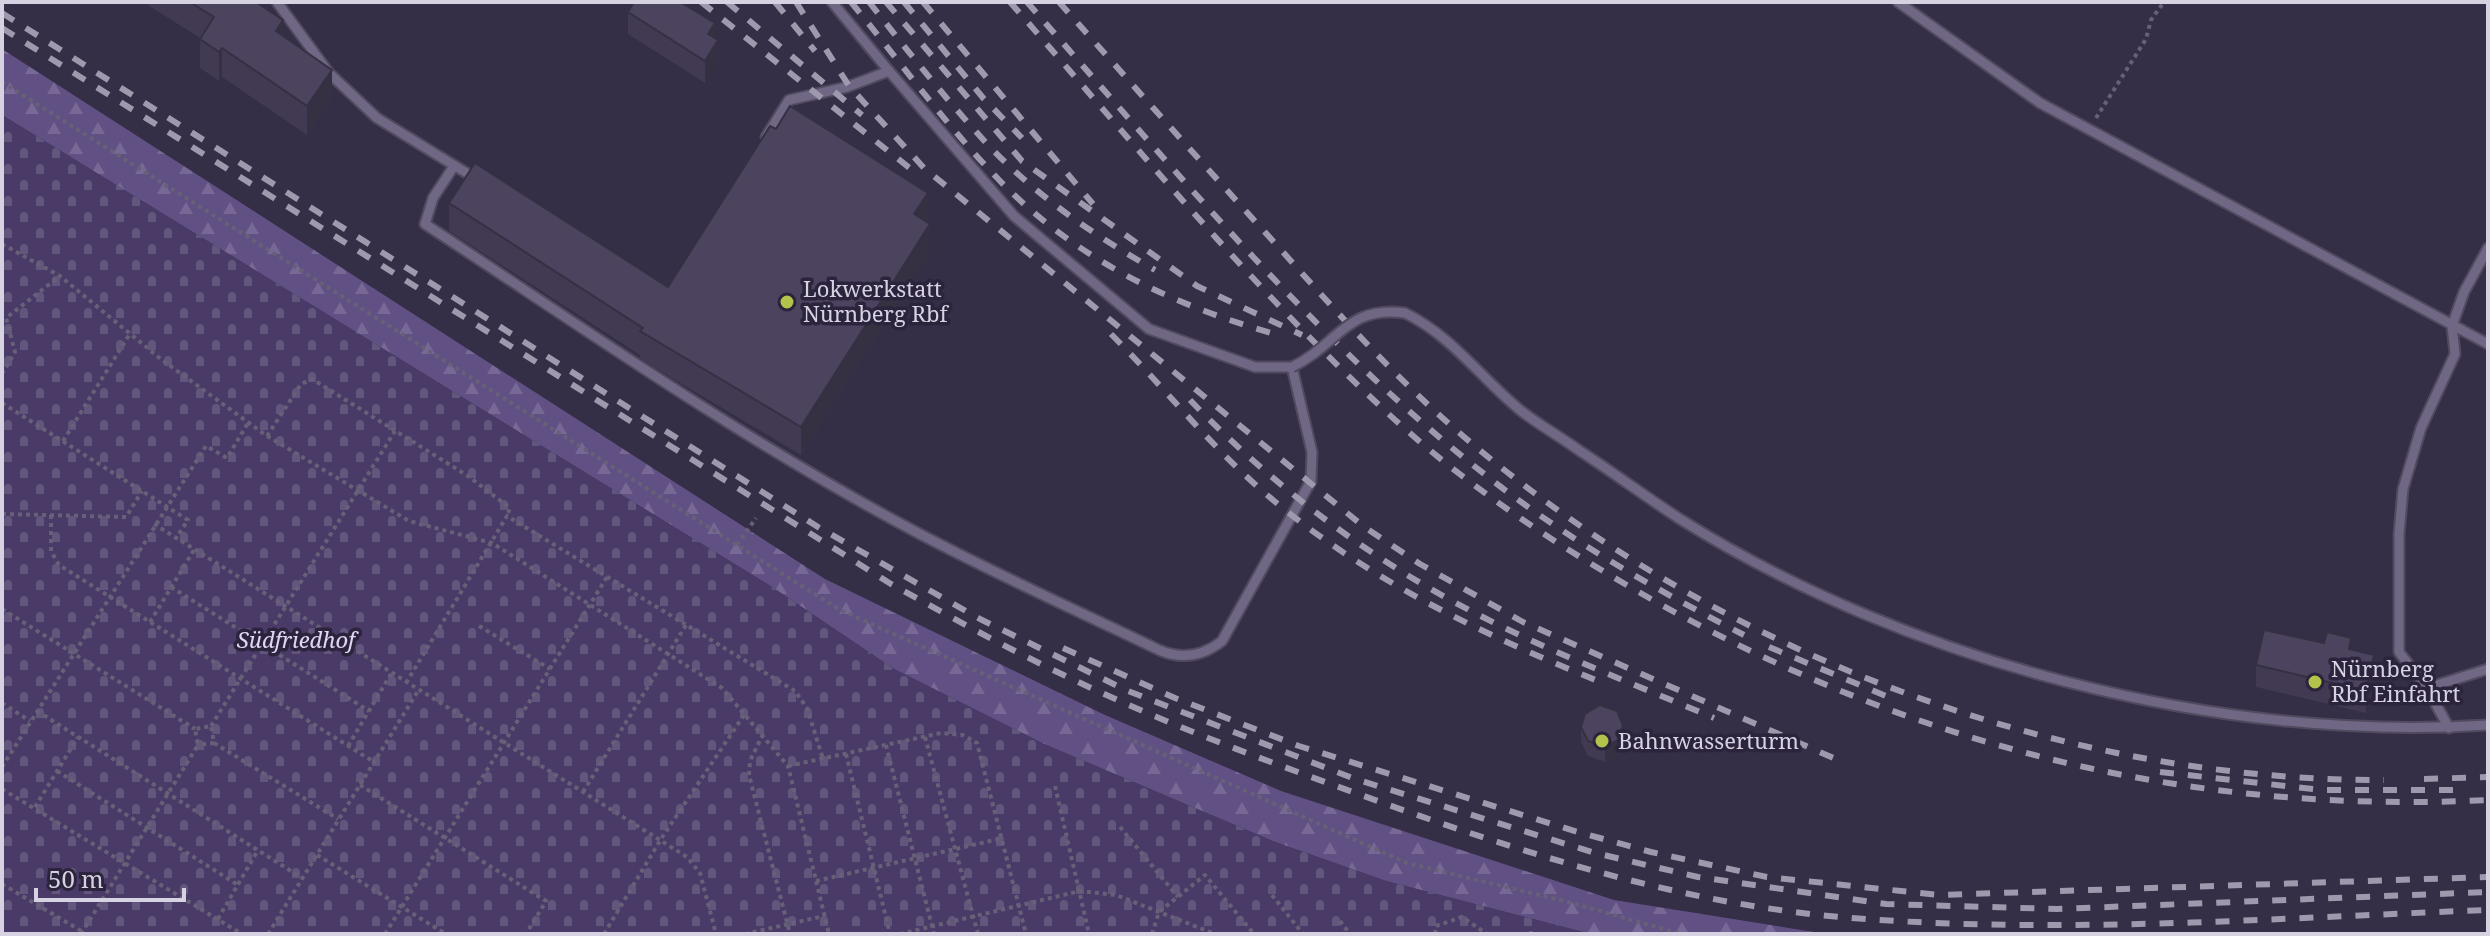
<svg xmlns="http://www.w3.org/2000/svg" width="2490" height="936" viewBox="0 0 2490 936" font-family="'Noto Serif',serif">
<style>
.forest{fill:url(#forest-firs)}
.cemetery{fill:url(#cemetery-stones)}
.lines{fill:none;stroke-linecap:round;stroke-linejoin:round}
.service-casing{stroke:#514a5f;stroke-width:13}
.path{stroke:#676177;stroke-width:4;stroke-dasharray:4 4;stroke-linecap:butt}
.service{stroke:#6f6784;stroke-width:9}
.rail{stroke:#9e99ac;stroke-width:6;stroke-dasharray:14 14;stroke-linecap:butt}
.service-bridge-casing{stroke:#514a5f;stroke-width:13;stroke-linecap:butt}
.service-bridge{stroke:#6f6784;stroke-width:9}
.wall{fill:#413a52}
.shaded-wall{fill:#353042}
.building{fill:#4c445f;stroke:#353042;stroke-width:2}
.poi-dot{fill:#b3c24b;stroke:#2b243c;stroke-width:3}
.labels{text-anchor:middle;stroke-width:7;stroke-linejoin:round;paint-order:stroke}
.poi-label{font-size:22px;fill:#d6d2e2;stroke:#2b243c;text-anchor:start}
.park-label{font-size:22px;font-style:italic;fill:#e0d7f8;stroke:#2b243c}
</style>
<defs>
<pattern id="forest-firs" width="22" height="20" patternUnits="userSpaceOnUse" patternTransform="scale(2)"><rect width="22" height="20" fill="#615084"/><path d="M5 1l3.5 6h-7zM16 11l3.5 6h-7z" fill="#776895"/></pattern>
<pattern id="cemetery-stones" width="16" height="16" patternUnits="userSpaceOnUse" patternTransform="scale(2)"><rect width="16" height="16" fill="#493a68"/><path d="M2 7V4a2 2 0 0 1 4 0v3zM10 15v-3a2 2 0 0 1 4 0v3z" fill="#62567d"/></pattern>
</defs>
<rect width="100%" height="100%" fill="#352e47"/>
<!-- forest -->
<path class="forest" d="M2 49 825 579 1105 715 1281 791 1614 900 1826 934H1591L1386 881 1275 842 1044 744 894 669 772 587 2 115Z"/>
<!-- cemetery -->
<path class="cemetery" d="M2 115 772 587 894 669 1044 744 1275 842 1386 881 1591 934H2Z"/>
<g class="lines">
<!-- service casing -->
<g class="service-casing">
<g id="service">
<path d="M277 2 329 73 377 118 478 180"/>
<path d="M832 2 889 71"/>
<path d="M1898 2 2040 103 2488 344"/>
<path d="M454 166 433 198 425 224C582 327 737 436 903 525 986 570 1074 609 1159 650 1182 660 1203 656 1222 641L1311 481 1312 452 1292 367H1255L1149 329 1014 216 889 71 847 87 789 100 766 137"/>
<path d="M1405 313C1452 336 1481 378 1520 410 1539 425 1561 437 1580 451 1614 473 1646 497 1680 519 1907 662 2220 743 2488 725"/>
<path d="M2427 688 2488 669"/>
<path d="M2449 728 2427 688 2399 652V534L2403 489 2421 428 2455 354 2452 326 2464 292 2488 248"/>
</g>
</g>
<!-- path -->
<g class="path">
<path d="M2 82 840 610 1407 863 1572 903 1681 934"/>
<path d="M2096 118 2146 39 2151 20 2164 2"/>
<path d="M2 244 60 276 162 360 267 436 409 521 492 543 722 688 788 766 829 934"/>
<path d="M2 374 15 352 6 318 60 276"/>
<path d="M2 403 188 520 176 538"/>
<path d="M267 436 301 384 312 379 468 476 510 508 507 516"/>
<path d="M63 441 131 332"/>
<path d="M2 514 126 517 142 491"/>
<path d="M51 515V551L59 565 374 762"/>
<path d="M154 524 687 857 700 873 716 934"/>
<path d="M737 545 756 518"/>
<path d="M171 587 369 711"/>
<path d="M2 609 195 729"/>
<path d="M150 622 194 550"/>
<path d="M479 626 550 669"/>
<path d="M406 683 507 516 795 691 807 708 823 759"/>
<path d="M2 703 30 721"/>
<path d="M37 711 302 878"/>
<path d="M211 726 395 431"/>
<path d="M763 734 750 761 749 775 790 934"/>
<path d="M925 737 978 934"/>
<path d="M214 743 338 819"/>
<path d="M886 745 934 934"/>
<path d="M348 746 391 674"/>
<path d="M846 754 890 934"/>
<path d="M788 766 941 733 963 735 977 743 1026 934"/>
<path d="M2 767 206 446 227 458 248 423"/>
<path d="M57 771 238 885"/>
<path d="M360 785 546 901 526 934"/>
<path d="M1055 786 1089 934"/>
<path d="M2 789 242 934"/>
<path d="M583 792 686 625"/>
<path d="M35 807 78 737"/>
<path d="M1120 827 1178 897"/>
<path d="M317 855 446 934"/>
<path d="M816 881 1003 838"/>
<path d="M2 884 83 932"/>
<path d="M1272 895 1303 934"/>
<path d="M218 919 258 850"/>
<path d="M1340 921 1350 934"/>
<path d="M1531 931V934"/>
<path d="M81 934 198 745 195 729 211 726 214 743 198 745"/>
<path d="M268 934 418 691"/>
<path d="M385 934 607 577"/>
<path d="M604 934 661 839 746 712"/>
<path d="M745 934 824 916"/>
<path d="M900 934 1080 891 1116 895 1215 934"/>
<path d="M1152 934 1159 912 1205 875 1254 934"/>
<path d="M1435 934 1436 926 1462 917 1487 934"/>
</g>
<!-- service -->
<use href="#service" class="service"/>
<!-- rail -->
<g class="rail">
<path d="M701 2 912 170"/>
<path d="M727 2 862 115"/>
<path d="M775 2 815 51"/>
<path d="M796 2 849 86 924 168 1363 526 1420 564 1523 622 1838 760"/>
<path d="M851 2C902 64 950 131 1007 188 1082 262 1175 306 1275 334"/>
<path d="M869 2C908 51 947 101 990 147 1038 197 1095 236 1155 270"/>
<path d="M886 2 1022 161 1197 286 1302 335"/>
<path d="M904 2 984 99 1022 138"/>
<path d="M923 2 1093 204"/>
<path d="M1010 2C1130 139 1246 281 1379 405 1460 482 1554 544 1651 599 1912 746 2189 815 2488 800"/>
<path d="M1027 2C1173 168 1325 353 1501 487 1577 545 1659 591 1744 635"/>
<path d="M1059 2C1130 82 1201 162 1273 241 1334 309 1394 377 1463 436 1713 650 2054 781 2384 780"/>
<path d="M2 13 818 527 980 619 1128 691 1355 779 1595 853 1698 877 1886 904 2057 909 2488 892"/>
<path d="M2 28 891 584C949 616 1008 649 1068 677 1171 727 1278 765 1386 804 1529 855 1677 901 1829 916 2048 936 2269 918 2488 910"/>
<path d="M1111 334C1166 389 1213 450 1273 500 1370 581 1482 634 1598 681"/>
<path d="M1190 400C1272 485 1369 559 1475 613 1552 653 1634 684 1714 718"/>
<path d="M1769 647 1898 701"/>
<path d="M1063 648 1175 698 1299 746 1578 832 1651 852 1767 877 1939 895 2488 877"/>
<path d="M2160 772 2322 790H2467"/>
<path d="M2424 779 2488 777"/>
</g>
<!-- service-bridge casing -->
<g class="service-bridge-casing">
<path id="service-bridge" d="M1292 367C1338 345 1346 305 1405 313"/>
</g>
<!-- service-bridge -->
<use href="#service-bridge" class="service-bridge"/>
</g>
<!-- wall -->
<g class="wall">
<path d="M143 2H257L332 99 307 135 222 77 219 81 200 68V38Z"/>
<path d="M628 12 715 38 718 63 705 83 628 34Z"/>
<path d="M449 203 668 287 928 222 930 253 801 455 640 359V355L449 231Z"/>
<path d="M2324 643 2351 649 2374 677 2366 713 2256 687V665Z"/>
<path d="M1581 727 1623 741 1618 755 1605 762 1588 756 1581 742Z"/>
</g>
<!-- shaded-wall -->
<g class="shaded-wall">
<path d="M283 20V50L276 31Z"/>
<path d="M715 23V46L708 34Z"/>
<path d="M718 40V63L705 83V61Z"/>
<path d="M222 48V77L219 81V52Z"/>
<path d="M332 70V99L307 135V106Z"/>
<path d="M928 193V222L914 243V214Z"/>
<path d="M930 224V253L801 455V427Z"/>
<path d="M2374 655V677L2366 713V691Z"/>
<path d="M1623 726V741L1618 755 1605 762V747Z"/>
</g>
<!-- building -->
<g class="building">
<path d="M190 2H256L283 20 276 31 332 70 307 106 222 48 219 52 200 39 214 17Z"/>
<path d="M634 2H680L715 23 708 34 718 40 705 61 628 12Z"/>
<path d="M790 106 928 193 914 214 930 224 801 427 640 331 643 328 449 203 475 163 668 287 770 126 776 129Z"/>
<path d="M2264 630 2324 643 2327 632 2351 638 2349 649 2374 655 2366 691 2256 665Z"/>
<path d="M1600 705 1617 711 1623 726 1618 740 1605 747 1588 741 1581 727 1585 714Z"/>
</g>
<!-- markers -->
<g class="poi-dot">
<circle cx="787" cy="302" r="8"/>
<circle cx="2315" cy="682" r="8"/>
<circle cx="1602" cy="741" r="8"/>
</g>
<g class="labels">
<!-- poi labels -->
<g class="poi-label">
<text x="803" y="297">Lokwerkstatt<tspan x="803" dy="25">Nürnberg Rbf</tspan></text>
<text x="2331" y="677">Nürnberg<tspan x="2331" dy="25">Rbf Einfahrt</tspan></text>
<text x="1618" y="749">Bahnwasserturm</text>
</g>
<!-- park labels -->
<g class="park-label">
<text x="296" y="648">Südfriedhof</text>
</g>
</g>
<!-- border -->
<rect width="2490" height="936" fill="none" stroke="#d6d2e2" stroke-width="8"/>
<!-- scale -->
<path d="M36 888v12h148v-12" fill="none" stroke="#d6d2e2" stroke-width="4"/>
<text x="48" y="888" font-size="24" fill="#d6d2e2" stroke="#2b243c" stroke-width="6" paint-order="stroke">50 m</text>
</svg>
